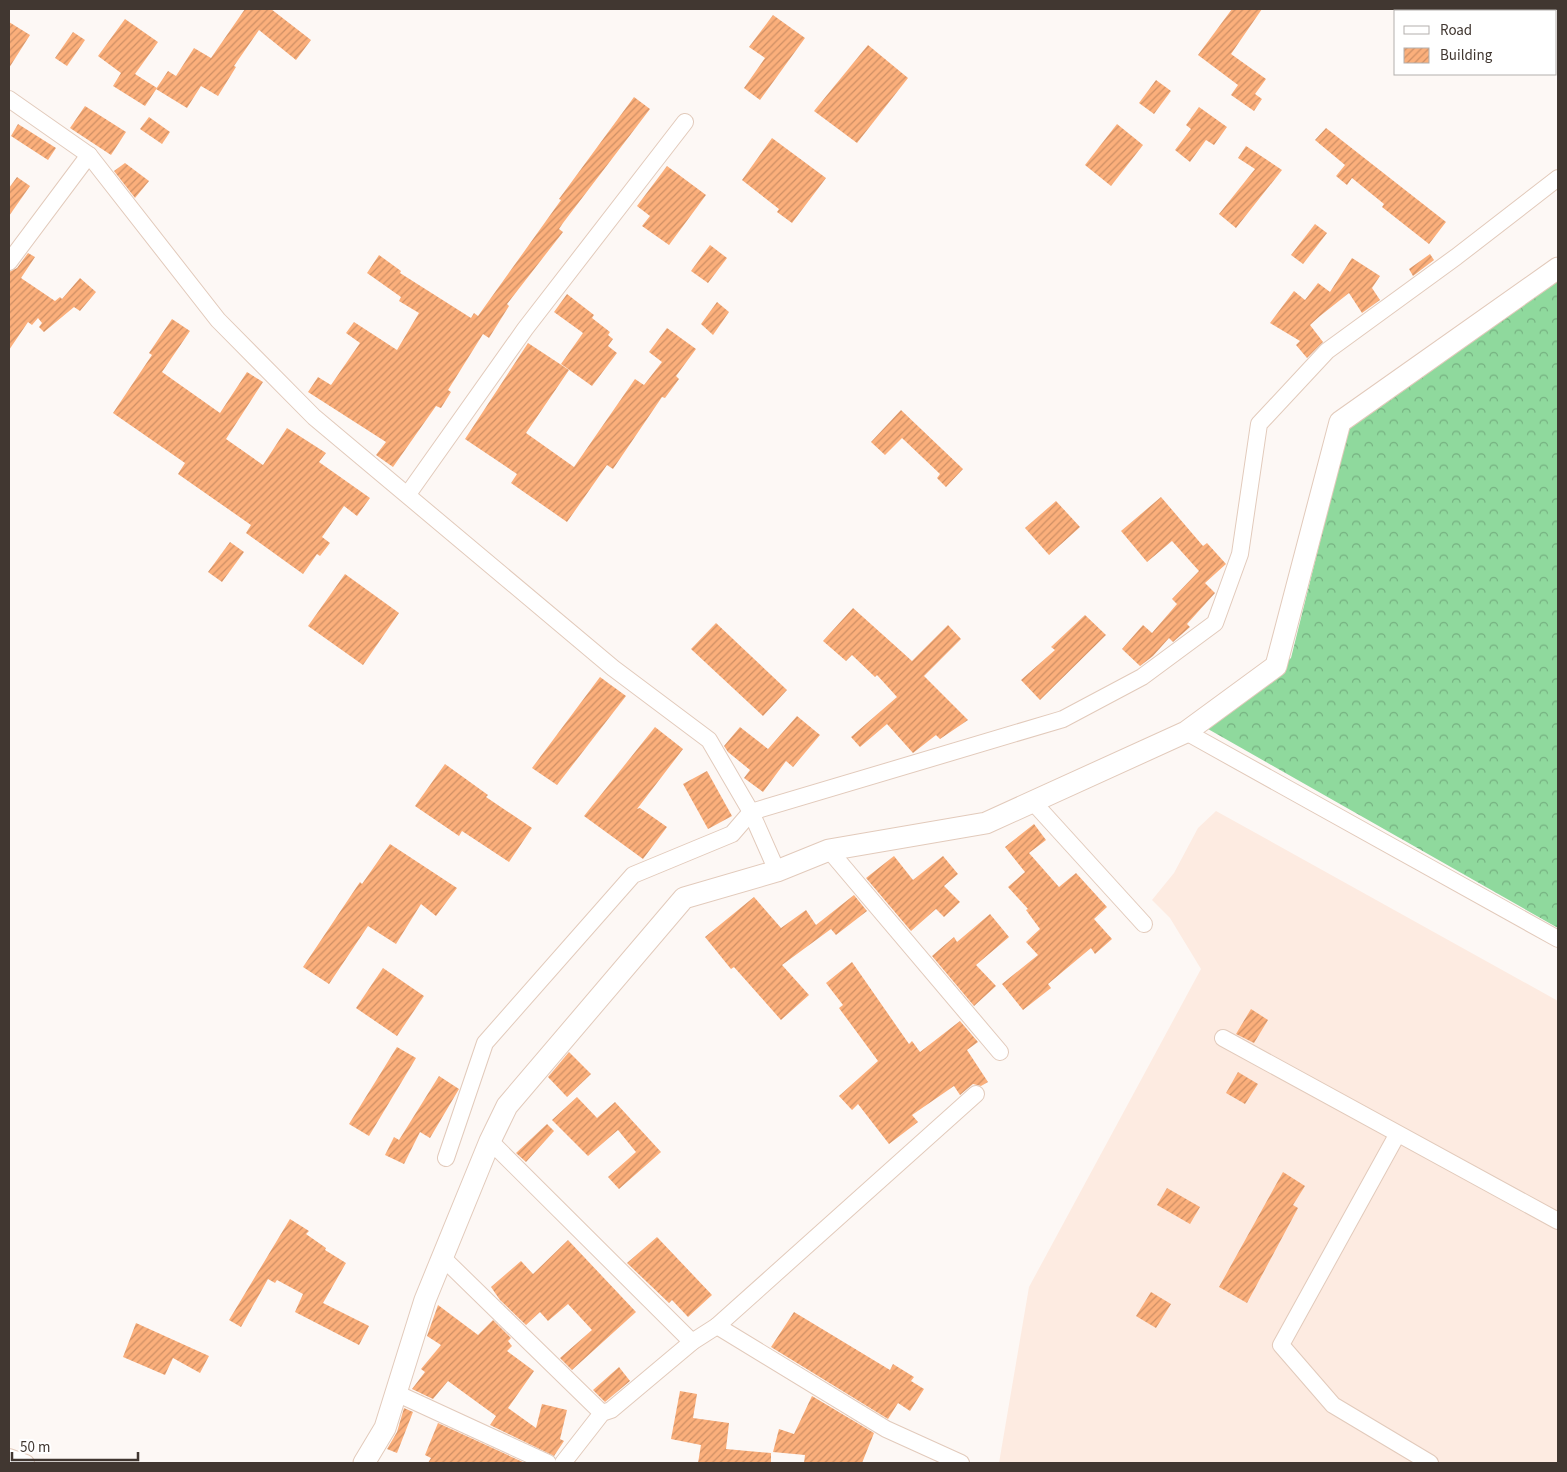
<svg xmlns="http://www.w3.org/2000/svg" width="1567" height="1472" viewBox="0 0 1567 1472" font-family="'Source Sans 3',sans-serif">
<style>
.industrial{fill:#fdebe1}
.forest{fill:url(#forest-crowns)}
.building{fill:url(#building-hatch)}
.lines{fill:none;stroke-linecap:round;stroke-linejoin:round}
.minor-casing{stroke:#e2cabb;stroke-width:18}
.tertiary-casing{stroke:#e2cabb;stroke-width:23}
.minor{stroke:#fff;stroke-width:16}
.tertiary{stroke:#fff;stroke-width:21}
</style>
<defs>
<pattern id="forest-crowns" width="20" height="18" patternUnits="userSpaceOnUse" patternTransform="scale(1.25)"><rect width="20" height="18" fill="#8fd99d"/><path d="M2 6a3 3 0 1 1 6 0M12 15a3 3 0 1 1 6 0" fill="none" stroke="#76b181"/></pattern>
<pattern id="building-hatch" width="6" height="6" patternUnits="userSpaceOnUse" patternTransform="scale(1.25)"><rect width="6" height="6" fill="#fbaf7b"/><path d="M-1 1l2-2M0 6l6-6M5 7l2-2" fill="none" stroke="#cd8f65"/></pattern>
</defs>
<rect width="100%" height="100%" fill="#fdf8f5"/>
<!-- industrial -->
<path class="industrial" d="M1216 811 1558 1001V1463H999L1029 1287 1201 969 1170 918 1152 900 1174 873 1198 828Z"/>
<!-- forest -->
<path class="forest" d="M1558 271V928L1208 729 1291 658 1350 421Z"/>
<!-- building -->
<g class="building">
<path d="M245 9H271L311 40 296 60 259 30 234 66 236 67 218 96 201 86 187 108 156 89 168 71 176 76 194 48 211 58Z"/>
<path d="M1232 9H1262L1231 54 1266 79 1255 94 1262 99 1254 111 1231 95 1238 85 1198 55Z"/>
<path d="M773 15 805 38 760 100 744 88 765 58 749 47Z"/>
<path d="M125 19 158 42 135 74 157 88 145 106 113 86 121 73 98 56Z"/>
<path d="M9 22 30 35 9 68Z"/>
<path d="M73 32 85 40 67 66 55 58Z"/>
<path d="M868 45 908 78 857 143 814 111Z"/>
<path d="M1156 80 1171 91 1154 114 1139 103Z"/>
<path d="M634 97 650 109 563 223 559 229 563 232 507 304 509 306 489 338 483 334 448 390 451 392 441 408 436 406 393 467 376 455 386 442 308 392 318 377 331 385 360 343 346 333 354 322 397 350 419 313 399 301 401 297 367 273 379 255 401 271 400 273 471 318 474 313 478 316 561 200 559 199Z"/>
<path d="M85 106 126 132 111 155 70 128Z"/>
<path d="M1199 107 1227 127 1214 145 1206 140 1190 162 1175 150 1191 129 1186 125Z"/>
<path d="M149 117 170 132 162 144 140 129Z"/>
<path d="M18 124 56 148 48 160 11 136Z"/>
<path d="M1117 124 1143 145 1111 186 1085 165Z"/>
<path d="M1326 128 1446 222 1429 244 1382 207 1384 204 1352 178 1347 185 1336 176 1345 165 1315 140Z"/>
<path d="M772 138 826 178 792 223 777 212 779 209 742 180Z"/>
<path d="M1246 146 1282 170 1236 228 1219 214 1255 169 1238 158Z"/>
<path d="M125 163 149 181 135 198 114 171Z"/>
<path d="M667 166 706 195 669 245 642 226 650 216 637 206Z"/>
<path d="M17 177 30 186 9 216V188Z"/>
<path d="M1315 224 1327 233 1303 264 1291 255Z"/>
<path d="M710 245 727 258 708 283 691 271Z"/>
<path d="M28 253 35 257 21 278 55 301 60 297 62 299 80 278 96 292 80 311 74 307 44 332 39 327 42 323 38 318 32 325 28 322 9 350V272L17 268Z"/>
<path d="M1430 254 1434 260 1413 276 1409 269Z"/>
<path d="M1352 258 1380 276 1372 288 1380 300 1362 313 1349 293 1320 316 1310 325 1323 342 1307 358 1296 345 1300 341 1270 323 1294 291 1305 300 1318 283 1330 292Z"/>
<path d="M567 294 594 315 592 318 610 332 608 335 613 339 608 346 617 353 592 386 561 364 583 333 554 312Z"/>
<path d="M717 302 729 312 713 335 701 324Z"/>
<path d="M172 319 190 331 162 372 220 413 247 372 263 382 226 439 263 465 287 428 326 453 319 462 370 498 357 516 344 506 322 537 330 543 320 556 317 554 303 574 246 533 251 525 178 474 185 463 113 413 152 355 149 353Z"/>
<path d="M667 328 696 349 676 376 679 379 665 398 662 397 613 469 607 465 567 522 511 483 517 474 465 439 528 343 569 370 526 433 574 467 635 379 644 385 662 362 649 352Z"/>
<path d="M901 410 963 469 946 487 937 478 940 474 902 438 885 455 871 442Z"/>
<path d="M1161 497 1203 546 1207 543 1226 564 1205 583 1215 593 1187 624 1190 627 1173 642 1169 638 1153 656 1140 666 1122 649 1143 625 1152 633 1177 604 1172 599 1199 571 1172 541 1147 562 1121 531Z"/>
<path d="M1056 501 1080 527 1049 555 1025 528Z"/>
<path d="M230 542 244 552 222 582 208 572Z"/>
<path d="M345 574 399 613 363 665 308 626Z"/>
<path d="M853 608 912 661 948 625 961 639 924 676 968 720 940 739 936 735 913 753 887 724 860 747 851 737 897 697 877 675 875 677 852 655 846 661 823 641Z"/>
<path d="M1085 615 1106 635 1040 700 1021 680 1055 650 1051 647Z"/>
<path d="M716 623 787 690 763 716 691 649Z"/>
<path d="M600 677 626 696 557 785 532 768Z"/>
<path d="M797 716 820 735 793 767 786 761 763 792 744 778 750 770 728 752 724 746 740 727 768 749Z"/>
<path d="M655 727 683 749 637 809 640 808 667 827 643 859 584 816Z"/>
<path d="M445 764 488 795 486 797 532 828 509 862 462 831 459 836 415 806Z"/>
<path d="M707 771 732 816 708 829 683 784Z"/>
<path d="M1034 824 1046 840 1029 853 1059 887 1076 873 1107 907 1094 919 1112 939 1095 954 1091 948 1048 984 1051 988 1023 1010 1002 984 1038 955 1026 942 1040 929 1026 910 1028 909 1008 887 1025 872 1005 847Z"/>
<path d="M390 844 457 888 436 916 421 904 396 944 368 926 329 984 303 967 360 882 362 884Z"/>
<path d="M894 856 913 880 943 856 958 874 944 886 960 902 944 917 936 909 911 931 866 878Z"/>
<path d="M854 895 867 911 836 935 831 929 782 965 809 995 781 1020 734 967 731 969 705 937 754 897 781 928 806 910 816 925Z"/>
<path d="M990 914 1009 937 976 965 996 986 974 1006 932 956 954 937 957 942Z"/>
<path d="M852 962 909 1044 912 1041 920 1052 960 1021 978 1042 967 1050 988 1082 981 1086 973 1084 960 1095 954 1086 912 1115 918 1122 889 1144 858 1104 852 1110 839 1096 878 1061 839 1008 843 1005 826 983Z"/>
<path d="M383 968 424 996 397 1036 356 1008Z"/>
<path d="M1251 1009 1268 1020 1254 1043 1236 1034Z"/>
<path d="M397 1047 416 1058 369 1136 349 1124Z"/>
<path d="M569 1052 591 1074 567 1097 548 1077Z"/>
<path d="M1238 1072 1258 1084 1245 1104 1226 1093Z"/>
<path d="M439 1076 459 1089 430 1138 420 1132 404 1164 385 1155 394 1137 399 1140Z"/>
<path d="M577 1097 597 1118 615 1102 661 1152 619 1189 608 1177 636 1152 618 1130 588 1156 552 1120Z"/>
<path d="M547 1124 554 1131 526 1162 516 1153Z"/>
<path d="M1283 1172 1305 1186 1293 1205 1298 1208 1247 1303 1219 1287Z"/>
<path d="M1167 1188 1200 1207 1190 1224 1157 1205Z"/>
<path d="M290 1219 309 1231 306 1234 326 1248 325 1250 346 1263 323 1303 369 1326 359 1345 295 1312 303 1294 277 1280 275 1283 268 1279 241 1327 229 1320Z"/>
<path d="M657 1237 712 1295 688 1317 672 1300 669 1303 627 1263Z"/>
<path d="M568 1240 636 1312 572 1370 560 1358 592 1330 568 1304 548 1321 540 1312 526 1325 500 1300 491 1287 521 1261 533 1274Z"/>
<path d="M1151 1292 1171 1304 1156 1328 1136 1316Z"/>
<path d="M438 1305 478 1335 493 1320 511 1338 508 1341 512 1346 507 1351 534 1371 508 1408 536 1428 542 1404 567 1410 560 1439 564 1441 554 1456 490 1425 496 1416 448 1381 433 1399 412 1389 425 1372 421 1369 441 1345 427 1336Z"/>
<path d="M794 1312 890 1370 893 1364 914 1377 911 1381 924 1389 910 1411 898 1403 888 1419 771 1347Z"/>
<path d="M136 1323 209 1356 200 1373 173 1358 165 1375 123 1357Z"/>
<path d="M619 1367 630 1381 605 1402 593 1390Z"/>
<path d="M680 1391 697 1394 693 1418 729 1423 726 1449 771 1453V1463H698L701 1445 671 1439Z"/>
<path d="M812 1396 874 1433 862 1463H804L805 1455 773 1452 779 1429 794 1434Z"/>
<path d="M404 1408 413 1412 397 1453 387 1449 397 1432Z"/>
<path d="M438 1423 525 1463H428L431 1458 425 1455Z"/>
</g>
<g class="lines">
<!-- minor casing -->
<g class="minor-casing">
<g id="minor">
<path d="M9 99 89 155 218 320 314 417 613 668 709 740 751 812 777 871"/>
<path d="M9 262 89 155"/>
<path d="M408 494 525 329 685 122"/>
<path d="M1186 732 1558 939"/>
<path d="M1033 802 1144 924"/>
<path d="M829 850 1000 1052"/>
<path d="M1223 1038 1558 1221"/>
<path d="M1397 1135 1281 1345 1333 1405 1430 1463"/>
<path d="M490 1141 692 1342"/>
<path d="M446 1158 485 1043 633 875 732 834 751 812 1063 719 1142 677 1215 623 1240 554 1259 424 1327 351 1456 257 1558 178"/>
<path d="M443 1258 602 1413"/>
<path d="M717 1326 886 1429 961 1463"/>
<path d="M396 1393 548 1463"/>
<path d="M9 1457 26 1463"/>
<path d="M563 1463 602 1413 611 1410 692 1342 717 1326 976 1094"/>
</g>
</g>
<!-- tertiary casing -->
<g class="tertiary-casing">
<path id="tertiary" d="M364 1463 385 1428 425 1300 490 1141 507 1106 684 898 777 871 829 850 986 823 1186 732 1276 666 1340 422 1558 268"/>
</g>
<!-- minor -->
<use href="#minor" class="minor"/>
<!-- tertiary -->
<use href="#tertiary" class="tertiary"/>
</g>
<!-- border -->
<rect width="1567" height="1472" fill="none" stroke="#413731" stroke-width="20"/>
<!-- legend -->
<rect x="1394" y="10" width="162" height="65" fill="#ffffff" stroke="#b3afad"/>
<rect x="1404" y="26" width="25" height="8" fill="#ffffff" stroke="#b3afad"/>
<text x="1440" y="35" font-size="15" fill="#413731">Road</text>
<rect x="1404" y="48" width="25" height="15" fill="url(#building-hatch)" stroke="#b3afad"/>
<text x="1440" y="60" font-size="15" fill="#413731">Building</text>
<!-- scale -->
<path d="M12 1452v8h126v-8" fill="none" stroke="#413731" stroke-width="2.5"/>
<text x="20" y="1452" font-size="15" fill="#413731" stroke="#ffffff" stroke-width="4" paint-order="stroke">50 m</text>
</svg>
